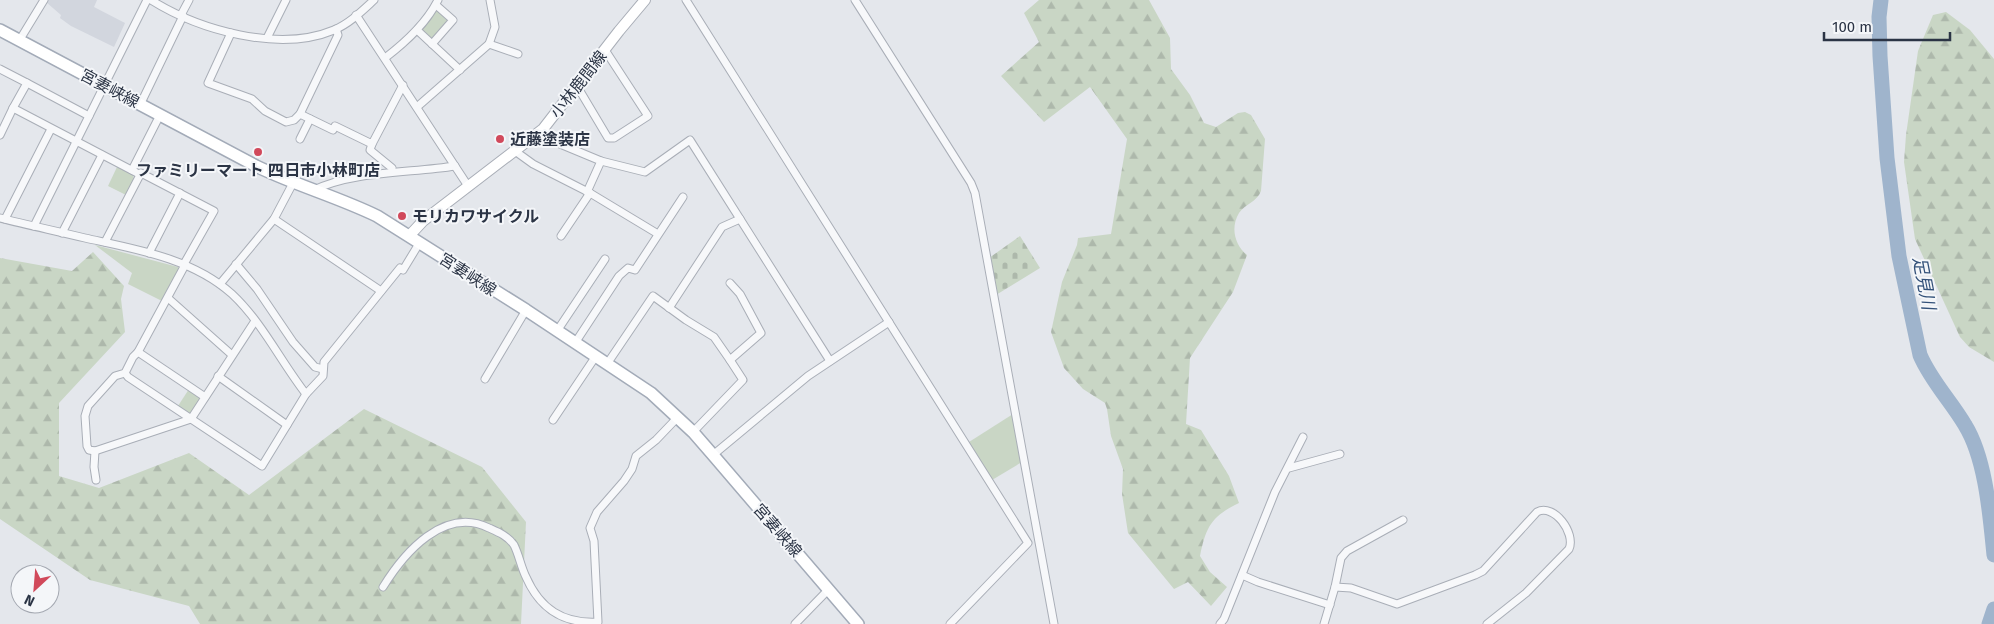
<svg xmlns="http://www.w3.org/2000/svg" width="1994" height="624" viewBox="0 0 1994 624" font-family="'Fira Sans','Noto Sans JP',sans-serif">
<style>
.built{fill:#d2d6de}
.forest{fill:url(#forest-firs)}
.cemetery{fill:url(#cemetery-stones)}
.green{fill:#c9d6c5}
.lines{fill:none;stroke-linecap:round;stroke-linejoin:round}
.river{stroke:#9fb4cc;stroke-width:15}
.minor-casing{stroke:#a9aeb7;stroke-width:9}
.secondary-casing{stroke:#a9aeb7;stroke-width:12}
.primary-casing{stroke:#a3abb8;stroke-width:14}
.minor{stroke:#f7f8fa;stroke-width:7}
.secondary{stroke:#fff;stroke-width:10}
.primary{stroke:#fff;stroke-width:11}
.poi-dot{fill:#d1495b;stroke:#f4f6f9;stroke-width:2}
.labels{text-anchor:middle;stroke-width:4;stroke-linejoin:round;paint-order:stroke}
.street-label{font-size:16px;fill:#2b3445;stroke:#f4f6f9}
.poi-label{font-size:16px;font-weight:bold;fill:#2b3445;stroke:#f4f6f9;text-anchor:start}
.water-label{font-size:18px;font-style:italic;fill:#34527a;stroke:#f4f6f9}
</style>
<defs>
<pattern id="forest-firs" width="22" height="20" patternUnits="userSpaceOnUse" patternTransform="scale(1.25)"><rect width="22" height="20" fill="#c9d6c5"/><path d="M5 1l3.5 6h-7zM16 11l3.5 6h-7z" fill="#adb8ab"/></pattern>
<pattern id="cemetery-stones" width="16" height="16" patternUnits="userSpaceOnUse" patternTransform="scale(1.25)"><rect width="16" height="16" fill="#c9d6c5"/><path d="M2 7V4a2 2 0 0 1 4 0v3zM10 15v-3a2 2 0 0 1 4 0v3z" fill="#adb8ab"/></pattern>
</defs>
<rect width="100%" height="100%" fill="#e4e7ec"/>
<!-- built -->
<path class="built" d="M47 0H97L94 7 125 23 114 47 71 26 60 18 61 15 46 2Z"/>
<!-- forest -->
<g class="forest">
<path d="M1039 0H1149L1170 38 1171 69 1190 95 1204 123 1216 127 1238 113 1245 112 1251 115 1265 139 1261 191C1257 202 1245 204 1239 213 1230 228 1235 245 1247 255L1233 292 1190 358 1186 424 1201 430 1229 476 1239 503C1212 516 1206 526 1200 556L1210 572 1227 587 1211 606 1188 582 1174 589 1128 533 1122 494 1123 469 1111 436 1107 409 1105 403 1083 389 1064 368 1051 332 1062 282 1077 245 1078 238 1111 234 1127 139 1090 87 1044 122 1001 76 1039 42 1024 13Z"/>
<path d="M1946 12 1970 30 1994 59V362L1969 347 1960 337 1915 239 1904 162 1906 135 1918 51 1933 15Z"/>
<path d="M93 252 124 286 121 299 125 332 59 403V476L99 488 189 453 249 495 364 409 482 467 526 522 521 624H200L189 606 90 580 0 519V258L72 271Z"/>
</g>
<!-- cemetery -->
<path class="cemetery" d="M1020 236 1040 268 996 295 989 258Z"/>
<!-- green -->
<g class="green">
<path d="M438 10 447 18V22L434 38 430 39 422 31 421 28 434 11Z"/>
<path d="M117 167 133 175 134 179 126 195 108 186Z"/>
<path d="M95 245 178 267 179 270 162 301 128 284 132 273Z"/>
<path d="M189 389 200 397 201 399 192 413H189L178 406Z"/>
<path d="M1013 414 1022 462 992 480 969 442Z"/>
</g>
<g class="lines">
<!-- river -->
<g class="river">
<path d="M1881 0 1879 17 1880 56 1887 158 1899 256 1920 355C1931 381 1951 401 1965 425 1986 459 1990 516 1994 555"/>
<path d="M1989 624 1994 609"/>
</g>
<!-- minor casing -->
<g class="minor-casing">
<g id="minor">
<path d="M151 0C199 30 279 53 334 30 349 24 362 11 374 0"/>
<path d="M686 0 1028 543 950 624"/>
<path d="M855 0 971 183 975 193 1054 624"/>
<path d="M181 15 189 0"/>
<path d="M356 15 468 186"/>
<path d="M417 30 460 70"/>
<path d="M231 33 208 83 252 99 265 111 286 122 294 120 300 114 338 35 336 29"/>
<path d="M267 38 286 0"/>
<path d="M19 41 44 0"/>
<path d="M432 44 453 20 436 5"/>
<path d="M489 44 518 54"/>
<path d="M385 58C406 42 426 24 438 0"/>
<path d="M0 69 27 83 13 108"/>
<path d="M27 83 89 116"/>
<path d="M577 86 608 138H614L648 116 605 50"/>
<path d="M140 105 183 16"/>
<path d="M417 107 489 44 495 27 490 0"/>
<path d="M300 114 333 130 335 126 372 144 403 85"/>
<path d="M543 129 560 144 601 161 587 192"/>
<path d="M0 135 13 108 139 174"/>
<path d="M300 139 310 119"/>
<path d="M372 144 370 150 392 168"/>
<path d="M515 151 533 164 590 193 658 234"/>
<path d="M601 161 645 172 690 140 830 361"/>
<path d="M132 170 160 115"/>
<path d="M314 190C353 171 411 173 455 166"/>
<path d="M0 218C28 225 56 231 85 238 135 249 192 258 232 294 262 322 281 362 306 394"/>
<path d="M5 219 51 129"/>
<path d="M274 219 381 291"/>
<path d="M34 226 147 0"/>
<path d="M62 233 102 155"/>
<path d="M561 236 590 193"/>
<path d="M105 242 141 173 214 211 184 264"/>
<path d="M149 253 180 193"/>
<path d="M236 264 257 289 293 342 315 367 323 369"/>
<path d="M185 265 138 352 133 357 125 373 115 376 88 406 85 416 87 446 89 450 95 451 191 419 255 321"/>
<path d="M220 284 274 219 293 183"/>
<path d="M168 298 232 355"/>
<path d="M669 308 722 227 740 219"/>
<path d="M557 331 605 259"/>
<path d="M575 343 619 276 628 268 635 270 683 197"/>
<path d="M138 352 205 397"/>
<path d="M607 364 653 296 686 320 714 337 730 360 761 333 740 294 730 283"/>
<path d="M125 373 128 377 262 466 306 394 323 376 324 362 400 268 403 270 420 242"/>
<path d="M218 376 287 425"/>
<path d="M485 379 526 310"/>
<path d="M553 420 596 356"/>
<path d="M693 432 743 380 730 360"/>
<path d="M95 451 94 467 96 480"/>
<path d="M713 455 808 376 889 322"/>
<path d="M1289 468 1340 454"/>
<path d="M1242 575 1258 582 1330 605"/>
<path d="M383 587C404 553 444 506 489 528 498 532 508 536 514 545 519 555 521 567 526 577 540 609 563 624 598 622L594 541 590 528 597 512 624 481 632 469 636 456 656 440 678 417"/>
<path d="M1335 587 1351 588 1397 604 1475 575 1483 571 1537 512C1554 503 1576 533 1569 549L1526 593 1487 624"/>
<path d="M795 624 829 589"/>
<path d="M1220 624 1224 619 1275 492 1303 437"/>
<path d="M1324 624 1335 587 1341 558 1347 551 1403 520"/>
</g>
</g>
<!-- secondary casing -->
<g class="secondary-casing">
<path id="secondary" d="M410 235 423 221 543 129 619 31 645 0"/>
</g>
<!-- primary casing -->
<g class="primary-casing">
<path id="primary" d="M0 30 256 166C295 185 338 197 377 216L526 310 651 393 693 432 713 455 858 624"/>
</g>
<!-- minor -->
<use href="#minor" class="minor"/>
<!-- secondary -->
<use href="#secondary" class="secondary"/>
<!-- primary -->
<use href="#primary" class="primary"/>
</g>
<!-- markers -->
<g class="poi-dot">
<circle cx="500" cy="139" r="5"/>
<circle cx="258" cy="152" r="5"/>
<circle cx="402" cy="216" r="5"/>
</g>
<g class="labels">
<!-- street labels -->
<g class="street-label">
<text transform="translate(578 84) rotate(-52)" y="6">小林鹿間線</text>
<text transform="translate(110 88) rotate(28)" y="6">宮妻峡線</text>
<text transform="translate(468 274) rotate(33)" y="6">宮妻峡線</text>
<text transform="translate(778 530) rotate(49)" y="6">宮妻峡線</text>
</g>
<!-- poi labels -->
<g class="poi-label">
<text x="510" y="145">近藤塗装店</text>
<text x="258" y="176" text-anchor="middle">ファミリーマート 四日市小林町店</text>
<text x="412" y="222">モリカワサイクル</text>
</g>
<!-- water labels -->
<g class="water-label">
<text transform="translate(1924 283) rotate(79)" y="6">足見川</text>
</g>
</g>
<!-- north arrow -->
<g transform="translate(35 589) rotate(206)"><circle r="24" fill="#f4f6f9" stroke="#a4a8b1"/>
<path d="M0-4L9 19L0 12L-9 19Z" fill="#d1495b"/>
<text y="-8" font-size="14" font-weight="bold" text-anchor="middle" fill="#2b3445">N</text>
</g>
<!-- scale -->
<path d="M1824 32v8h126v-8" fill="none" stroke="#2b3445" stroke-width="2.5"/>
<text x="1832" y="32" font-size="15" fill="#2b3445" stroke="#f4f6f9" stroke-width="4" paint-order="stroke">100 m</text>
</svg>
